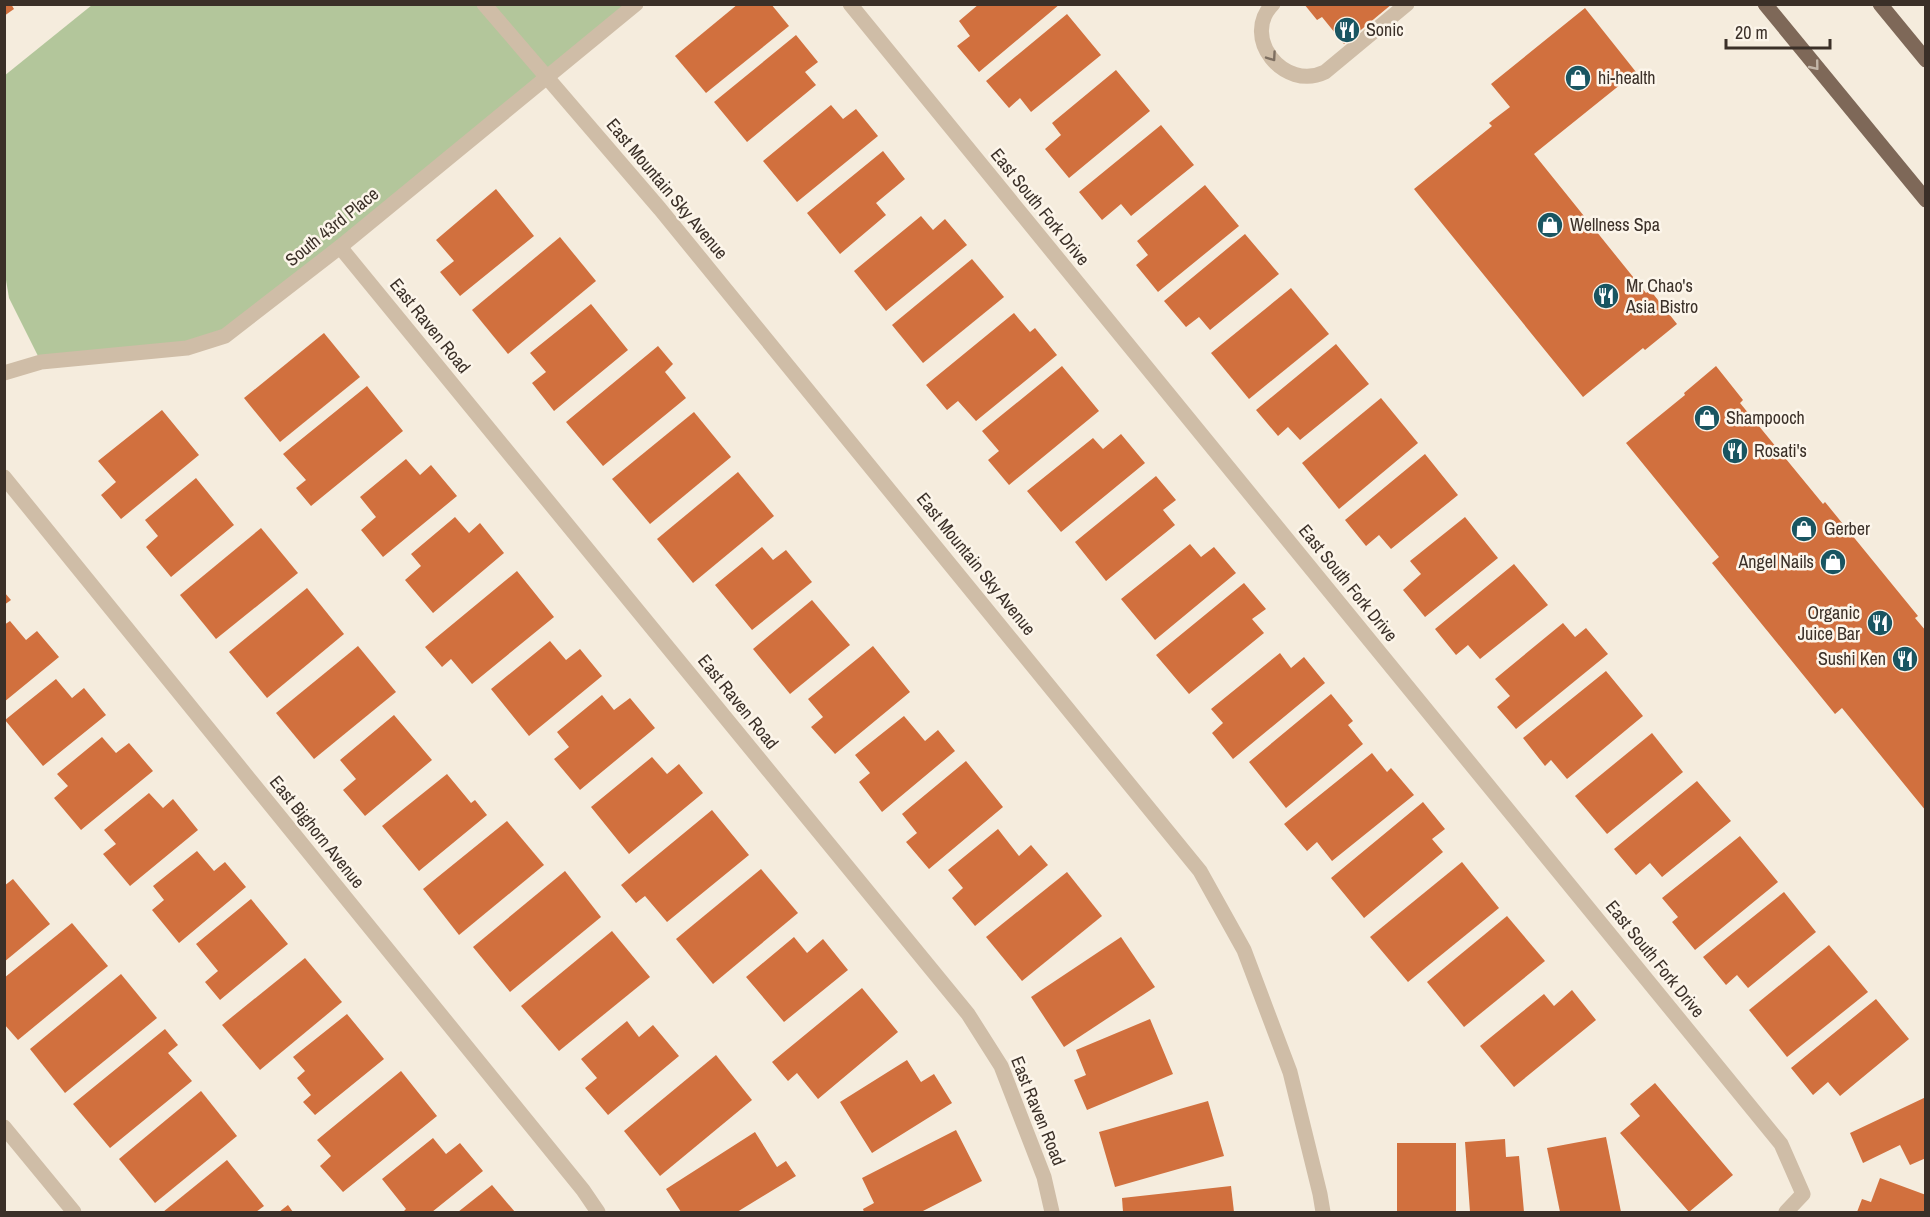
<svg xmlns="http://www.w3.org/2000/svg" width="1930" height="1217" viewBox="0 0 1930 1217" font-family="'Archivo Narrow',sans-serif">
<style>
.green{fill:#b3c69b}
.building{fill:#d1703e}
.lines{fill:none;stroke-linecap:round;stroke-linejoin:round}
.minor{stroke:#cfbda7;stroke-width:15}
.major{stroke:#7e6858;stroke-width:15}
.oneway{stroke:#7e6f61}
.oneway2{stroke:#c3b6a8}
.labels{text-anchor:middle;stroke-width:5;stroke-linejoin:round;paint-order:stroke}
.poi-label{font-size:18px;fill:#3b3028;stroke:#fcf5ea;text-anchor:start}
.street-label{font-size:18px;fill:#3b3028;stroke:#fcf5ea}
</style>
<rect width="100%" height="100%" fill="#f5ecdd"/>
<!-- green -->
<path class="green" d="M92 5H636L225 336 41 362 9 298 5 274 4 76Z"/>
<!-- building -->
<g class="building">
<path d="M4 4H11L14 9 4 16Z"/>
<path d="M738 4H771L789 26 706 93 675 56Z"/>
<path d="M979 4H1060L979 72 957 46 970 36 959 21Z"/>
<path d="M1304 4H1392L1344 44 1322 17 1317 20Z"/>
<path d="M1585 8 1636 72 1534 154 1646 293 1650 290 1677 324 1645 350 1643 348 1583 397 1414 189 1492 126 1489 123 1510 107 1491 84Z"/>
<path d="M1067 14 1101 55 1031 112 1020 98 1009 108 986 81Z"/>
<path d="M796 35 818 62 805 72 816 85 747 142 714 102Z"/>
<path d="M1116 70 1150 111 1069 178 1045 149 1061 135 1052 123Z"/>
<path d="M831 105 843 119 856 109 878 136 797 202 763 161Z"/>
<path d="M1161 125 1194 165 1131 216 1121 204 1102 220 1079 192Z"/>
<path d="M883 151 905 179 876 203 886 215 840 254 807 213Z"/>
<path d="M1205 185 1239 226 1158 292 1136 265 1148 255 1137 241Z"/>
<path d="M496 189 534 236 460 296 440 272 454 261 436 240Z"/>
<path d="M921 216 933 230 945 219 967 245 886 311 854 271Z"/>
<path d="M1245 234 1279 274 1210 330 1199 317 1186 327 1164 301Z"/>
<path d="M560 237 596 281 508 354 472 310Z"/>
<path d="M972 259 1004 297 923 363 892 325Z"/>
<path d="M1291 288 1329 334 1249 399 1211 353Z"/>
<path d="M591 304 628 350 554 411 532 383 546 372 530 353Z"/>
<path d="M1014 313 1030 332 1035 328 1057 355 976 421 958 401 947 410 926 385Z"/>
<path d="M324 333 360 377 280 442 244 398Z"/>
<path d="M1336 344 1369 384 1300 440 1288 427 1278 436 1256 410Z"/>
<path d="M658 346 673 364 665 372 686 398 603 466 566 422Z"/>
<path d="M1062 366 1099 411 1009 485 988 460 999 451 982 431Z"/>
<path d="M1716 366 1743 400 1740 403 1823 504 1825 502 1918 616 1915 618 1926 631V811L1842 708 1835 714 1712 563 1719 557 1626 443 1685 395 1684 393Z"/>
<path d="M367 386 403 431 311 506 296 488 306 480 283 454Z"/>
<path d="M1381 398 1418 443 1339 509 1302 463Z"/>
<path d="M162 410 199 455 121 519 101 495 116 482 98 461Z"/>
<path d="M694 412 731 457 650 524 612 479Z"/>
<path d="M1121 434 1145 463 1061 532 1027 491 1093 438 1103 449Z"/>
<path d="M1425 454 1458 495 1391 549 1379 535 1366 546 1345 520Z"/>
<path d="M406 459 420 475 431 465 457 496 383 557 361 530 376 517 360 497Z"/>
<path d="M738 472 774 516 693 583 657 539Z"/>
<path d="M1156 476 1176 500 1163 510 1175 525 1106 581 1075 542Z"/>
<path d="M196 478 234 525 171 577 146 547 158 536 145 520Z"/>
<path d="M455 517 469 533 480 523 504 553 433 613 405 580 421 566 411 554Z"/>
<path d="M1465 517 1498 558 1425 617 1403 590 1421 574 1410 561Z"/>
<path d="M261 528 298 573 216 639 180 595Z"/>
<path d="M1190 544 1201 557 1214 547 1236 573 1155 640 1121 599Z"/>
<path d="M762 547 773 560 786 550 812 582 752 630 715 585Z"/>
<path d="M1514 564 1548 605 1480 659 1468 645 1456 655 1435 629Z"/>
<path d="M517 571 554 617 472 684 451 659 442 667 425 647Z"/>
<path d="M1244 583 1266 609 1252 619 1264 633 1189 694 1156 655Z"/>
<path d="M307 588 344 634 267 698 229 652Z"/>
<path d="M4 592 11 600 4 605Z"/>
<path d="M812 600 850 645 790 694 753 649Z"/>
<path d="M10 621 26 640 37 631 59 657 4 702V625Z"/>
<path d="M1563 623 1575 637 1586 628 1608 654 1516 729 1497 707 1510 696 1495 679Z"/>
<path d="M550 641 566 660 580 649 602 676 529 736 491 689Z"/>
<path d="M358 646 396 692 314 759 276 713Z"/>
<path d="M873 646 910 692 835 754 811 727 823 717 808 699Z"/>
<path d="M1280 653 1291 668 1304 657 1325 683 1233 759 1212 733 1223 723 1211 709Z"/>
<path d="M1606 671 1643 716 1567 779 1551 760 1545 766 1523 738Z"/>
<path d="M56 679 72 698 84 688 106 715 43 766 5 720Z"/>
<path d="M1331 694 1353 721 1348 725 1363 744 1286 808 1249 762Z"/>
<path d="M602 695 614 710 630 698 655 728 580 790 554 759 569 747 557 732Z"/>
<path d="M394 715 432 760 365 816 343 790 356 779 340 760Z"/>
<path d="M904 716 925 741 938 730 955 751 882 812 859 782 870 773 855 755Z"/>
<path d="M1652 733 1683 772 1607 834 1575 796Z"/>
<path d="M102 737 116 753 129 743 153 771 81 830 54 798 68 786 57 774Z"/>
<path d="M1372 753 1387 772 1391 768 1414 795 1332 861 1317 842 1307 851 1284 824Z"/>
<path d="M652 757 667 774 679 764 703 793 629 854 591 807Z"/>
<path d="M966 761 1003 807 929 869 906 842 917 833 902 814Z"/>
<path d="M447 774 471 803 475 800 487 815 419 871 382 826Z"/>
<path d="M1697 781 1731 821 1662 877 1650 863 1636 875 1614 849Z"/>
<path d="M149 793 163 808 173 799 198 830 130 886 103 854 116 844 104 830Z"/>
<path d="M1423 802 1445 829 1432 839 1443 852 1364 918 1331 878Z"/>
<path d="M712 810 749 855 667 922 645 896 636 903 621 885Z"/>
<path d="M507 821 544 865 459 935 423 889Z"/>
<path d="M998 829 1019 856 1031 845 1048 865 975 926 952 898 963 888 948 870Z"/>
<path d="M1740 836 1778 882 1695 950 1672 922 1678 917 1662 898Z"/>
<path d="M197 851 214 871 225 862 246 887 179 943 152 910 164 900 153 886Z"/>
<path d="M1462 862 1499 908 1408 982 1370 937Z"/>
<path d="M761 869 798 913 713 984 676 939Z"/>
<path d="M565 871 601 917 510 992 473 947Z"/>
<path d="M1067 872 1102 916 1022 981 986 937Z"/>
<path d="M13 879 50 924 4 962V886Z"/>
<path d="M1784 892 1816 932 1748 988 1737 975 1726 985 1703 957Z"/>
<path d="M251 899 288 944 220 1000 205 982 218 971 196 944Z"/>
<path d="M1507 916 1545 961 1464 1027 1427 982Z"/>
<path d="M72 923 108 966 18 1040 4 1024V978Z"/>
<path d="M612 931 650 977 559 1051 521 1006Z"/>
<path d="M794 937 807 953 823 939 848 970 784 1022 746 977Z"/>
<path d="M1121 937 1155 987 1064 1047 1031 997Z"/>
<path d="M1829 945 1868 992 1787 1057 1749 1010Z"/>
<path d="M305 958 342 1002 260 1070 222 1025Z"/>
<path d="M121 974 157 1018 65 1093 30 1049Z"/>
<path d="M862 988 898 1032 818 1099 797 1073 788 1081 772 1062Z"/>
<path d="M1572 990 1596 1020 1514 1087 1480 1046 1544 994 1554 1006Z"/>
<path d="M1876 999 1909 1039 1840 1096 1828 1082 1813 1095 1791 1068Z"/>
<path d="M347 1014 384 1059 315 1115 303 1102 311 1095 297 1078 305 1071 293 1057Z"/>
<path d="M1150 1019 1173 1074 1087 1110 1074 1080 1086 1075 1076 1050Z"/>
<path d="M627 1021 639 1037 653 1025 679 1056 608 1115 585 1088 597 1078 581 1059Z"/>
<path d="M165 1029 178 1045 168 1053 192 1081 110 1148 73 1104Z"/>
<path d="M716 1055 752 1100 660 1176 624 1131Z"/>
<path d="M907 1060 921 1082 934 1074 952 1103 872 1153 840 1102Z"/>
<path d="M401 1071 437 1116 343 1192 320 1166 331 1156 317 1140Z"/>
<path d="M1655 1083 1733 1175 1689 1212 1620 1133 1640 1116 1630 1104Z"/>
<path d="M201 1091 237 1136 155 1203 119 1159Z"/>
<path d="M1926 1097V1158L1910 1165 1900 1145 1863 1163 1850 1133Z"/>
<path d="M1208 1101 1224 1156 1115 1187 1099 1132Z"/>
<path d="M956 1130 982 1181 921 1212H864L863 1209 874 1203 862 1178Z"/>
<path d="M755 1132 777 1167 786 1161 796 1176 737 1212H681L666 1189Z"/>
<path d="M1606 1137 1621 1212H1560L1547 1148Z"/>
<path d="M433 1138 446 1154 460 1143 483 1171 432 1212H403L406 1209 382 1179Z"/>
<path d="M1505 1139 1506 1157 1519 1156 1524 1212H1470L1465 1142Z"/>
<rect x="1397" y="1143" width="59" height="69"/>
<path d="M227 1160 264 1206 256 1212H163Z"/>
<path d="M1880 1178 1926 1195V1212H1857L1862 1199 1871 1202Z"/>
<path d="M492 1185 515 1212H458Z"/>
<path d="M1231 1186 1234 1212H1123L1122 1198Z"/>
<path d="M288 1205 293 1212H279Z"/>
</g>
<g class="lines">
<!-- minor -->
<g class="minor">
<path d="M484 4 660 209 1200 871 1244 950 1290 1072 1320 1194 1323 1212"/>
<path d="M850 4 1781 1144 1803 1194 1786 1212"/>
<path d="M1273 4C1240 37 1284 92 1325 72L1407 4"/>
<path d="M340 247 968 1014 1001 1066 1044 1177 1052 1212"/>
<path d="M4 373 41 362 187 348 225 336 340 247 636 4"/>
<path d="M4 477 583 1190 598 1212"/>
<path d="M4 1127 74 1212"/>
</g>
<!-- major -->
<g class="major">
<path d="M1765 4 1926 200"/>
<path d="M1880 4 1926 60"/>
</g>
</g>
<!-- one-way arrows -->
<defs><path id="oneway-chevron" d="M-2-3.5L2.5 0L-2 3.5" fill="none" stroke-width="1.6" stroke-linecap="round" stroke-linejoin="round" transform="scale(1.5)"/></defs>
<use class="oneway" href="#oneway-chevron" transform="translate(1272 57) rotate(55)"/>
<use class="oneway2" href="#oneway-chevron" transform="translate(1815 66) rotate(51)"/>
<!-- icons -->
<defs>
<g id="restaurant-disc" transform="scale(1.35)"><circle r="9.5" fill="#195561" stroke="#fcf5ea"/><path d="M-5-6h1v4h1v-4h1v4h1v-4h1v5L-1.5 .5V6h-2V.5L-5-1ZM5-6V6H3V1.5H1.5Q1.5-4 5-6Z" fill="#fff"/></g>
<g id="shop-disc" transform="scale(1.35)"><circle r="9.5" fill="#195561" stroke="#fcf5ea"/><path d="M-5-2.5h2.3a2.7 3.5 0 0 1 5.4 0H5L5.5 6h-11ZM-1.5-2.5h3a1.5 2.3 0 0 0-3 0Z" fill="#fff"/></g>
</defs>
<g fill-rule="evenodd">
<use href="#restaurant-disc" x="1347" y="30"/>
<use href="#shop-disc" x="1578" y="78"/>
<use href="#shop-disc" x="1550" y="225"/>
<use href="#restaurant-disc" x="1606" y="296"/>
<use href="#shop-disc" x="1707" y="418"/>
<use href="#restaurant-disc" x="1735" y="451"/>
<use href="#shop-disc" x="1804" y="529"/>
<use href="#shop-disc" x="1833" y="562"/>
<use href="#restaurant-disc" x="1880" y="623"/>
<use href="#restaurant-disc" x="1905" y="659"/>
</g>
<g class="labels">
<!-- poi labels -->
<g class="poi-label">
<text x="1366" y="36">Sonic</text>
<text x="1598" y="84">hi-health</text>
<text x="1570" y="231">Wellness Spa</text>
<text x="1626" y="292">Mr Chao's<tspan x="1626" dy="21">Asia Bistro</tspan></text>
<text x="1726" y="424">Shampooch</text>
<text x="1754" y="457">Rosati's</text>
<text x="1824" y="535">Gerber</text>
<text x="1814" y="568" text-anchor="end">Angel Nails</text>
<text x="1860" y="619" text-anchor="end">Organic<tspan x="1860" dy="21">Juice Bar</tspan></text>
<text x="1886" y="665" text-anchor="end">Sushi Ken</text>
</g>
<!-- street labels -->
<g class="street-label">
<text transform="translate(667 189) rotate(50)" y="6">East Mountain Sky Avenue</text>
<text transform="translate(1040 207) rotate(51)" y="6">East South Fork Drive</text>
<text transform="translate(332 227) rotate(-39)" y="6">South 43rd Place</text>
<text transform="translate(430 326) rotate(51)" y="6">East Raven Road</text>
<text transform="translate(976 564) rotate(51)" y="6">East Mountain Sky Avenue</text>
<text transform="translate(1348 583) rotate(51)" y="6">East South Fork Drive</text>
<text transform="translate(738 702) rotate(51)" y="6">East Raven Road</text>
<text transform="translate(317 832) rotate(51)" y="6">East Bighorn Avenue</text>
<text transform="translate(1655 959) rotate(51)" y="6">East South Fork Drive</text>
<text transform="translate(1038 1111) rotate(68)" y="6">East Raven Road</text>
</g>
</g>
<!-- border -->
<rect width="1930" height="1217" fill="none" stroke="#3b3028" stroke-width="12"/>
<!-- scale -->
<path d="M1726 39v9h104v-9" fill="none" stroke="#3b3028" stroke-width="3"/>
<text x="1735" y="39" font-size="18" fill="#3b3028" stroke="#fcf5ea" stroke-width="4.5" paint-order="stroke">20 m</text>
</svg>
